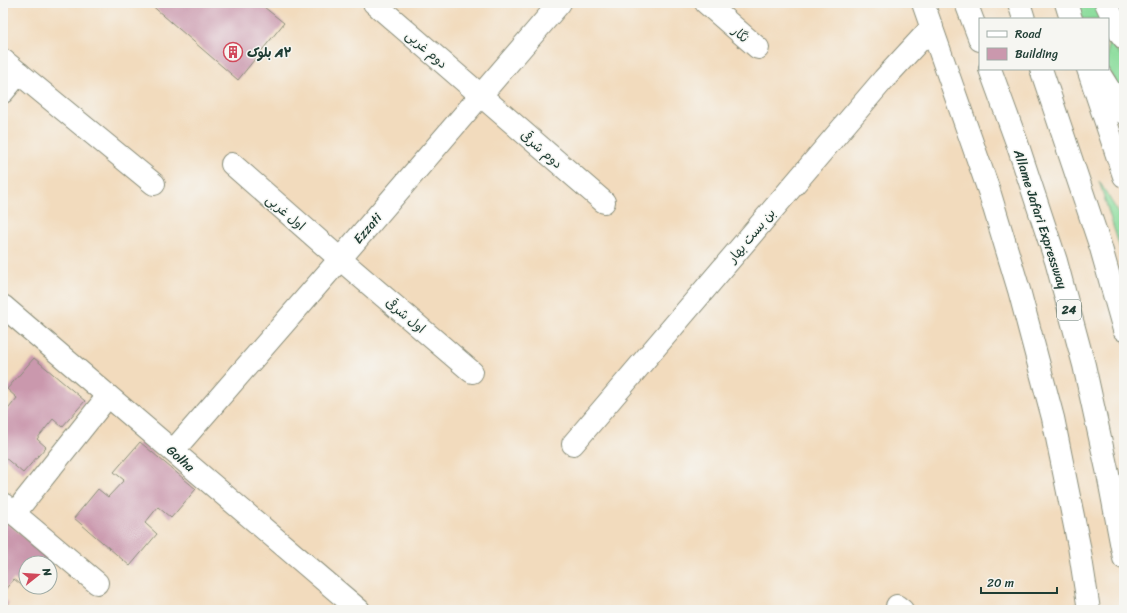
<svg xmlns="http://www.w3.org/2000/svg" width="1127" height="613" viewBox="0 0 1127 613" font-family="Sriracha,'Playpen Sans Arabic',sans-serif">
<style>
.green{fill:#8cdd9d;stroke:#568d68}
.building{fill:#ca98ad}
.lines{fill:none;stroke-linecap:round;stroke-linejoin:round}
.minor-casing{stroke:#888c78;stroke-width:24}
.highway-casing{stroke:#888c78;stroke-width:24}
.minor{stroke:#fff;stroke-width:22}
.highway{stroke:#fff;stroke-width:22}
.labels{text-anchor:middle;stroke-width:3;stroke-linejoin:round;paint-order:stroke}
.shield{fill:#f6f6f2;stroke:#60746d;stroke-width:1}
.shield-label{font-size:12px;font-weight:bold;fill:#1f3d34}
.street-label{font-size:13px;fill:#1f3d34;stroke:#f6f6f2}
.poi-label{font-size:13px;font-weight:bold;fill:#1f3d34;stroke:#f6f6f2;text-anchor:start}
</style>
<rect width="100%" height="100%" fill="#f6f6f2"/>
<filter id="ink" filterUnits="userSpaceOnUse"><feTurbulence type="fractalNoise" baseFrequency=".025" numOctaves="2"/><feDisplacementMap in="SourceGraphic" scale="8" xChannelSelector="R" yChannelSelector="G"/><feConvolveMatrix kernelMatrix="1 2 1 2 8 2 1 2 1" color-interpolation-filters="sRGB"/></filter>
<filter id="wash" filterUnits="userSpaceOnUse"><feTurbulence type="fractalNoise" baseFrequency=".012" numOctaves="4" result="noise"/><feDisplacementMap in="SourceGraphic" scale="16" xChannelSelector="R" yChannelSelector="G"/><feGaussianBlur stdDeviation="0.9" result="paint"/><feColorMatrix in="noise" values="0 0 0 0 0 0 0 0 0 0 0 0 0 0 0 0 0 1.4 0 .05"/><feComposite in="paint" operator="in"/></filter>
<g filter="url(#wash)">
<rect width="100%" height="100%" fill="#f2dbbd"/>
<!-- green -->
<g class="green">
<path d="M1074 3H1098L1103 19H1082Z"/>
<path d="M1108 32 1115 49 1124 59V99L1108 69Z"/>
<path d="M1099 181 1124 222V261Z"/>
</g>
<g id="blocks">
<!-- building -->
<g class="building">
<path d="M149 3H259L284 23 238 80Z"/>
<path d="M34 358 85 401 62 427 53 419 37 439 46 447 23 473 3 456V412L5 413 17 398 7 389Z"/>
<path d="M140 442 196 489 171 518 158 507 145 523 157 534 130 566 74 518 98 489 108 497 124 480 114 472Z"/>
<path d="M3 519 50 559 46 563H26V586L25 588 14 579 3 592Z"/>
<path d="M3 598 9 603 3 610Z"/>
</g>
</g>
</g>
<g filter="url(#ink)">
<use href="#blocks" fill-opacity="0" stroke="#888c78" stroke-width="1"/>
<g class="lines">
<!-- minor casing -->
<g class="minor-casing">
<g id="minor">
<path d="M374 3 604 202"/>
<path d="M706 3 758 48"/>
<path d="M1106 3 1120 33 1124 38"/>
<path d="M3 60 154 184"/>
<path d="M3 92 19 73"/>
<path d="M232 164 340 259 472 372"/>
<path d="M3 306 359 610"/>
<path d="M573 444 884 79 932 27"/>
<path d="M173 451 340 259 560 3"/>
<path d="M3 504 97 583"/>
<path d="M14 514 108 396"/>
<path d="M897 606 902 610"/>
</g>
</g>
<!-- highway casing -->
<g class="highway-casing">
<g id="highway">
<path d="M923 3 989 191 1019 290 1053 418 1079 546 1089 610"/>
<path d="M966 3 980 40"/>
<path d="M1019 3 1024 19"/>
<path d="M1066 3 1071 19"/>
<path d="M990 69 1017 143 1056 261 1084 365 1108 474 1124 558"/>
<path d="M1041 69 1101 248 1124 330"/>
<path d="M1088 69 1124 176"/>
<path d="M1097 70 1124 113"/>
</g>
</g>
<!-- minor -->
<use href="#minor" class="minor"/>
<!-- highway -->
<use href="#highway" class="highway"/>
</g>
</g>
<!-- icons -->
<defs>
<g id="building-ring" transform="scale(1)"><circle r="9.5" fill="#f6f6f2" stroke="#d1495b" stroke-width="1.5"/><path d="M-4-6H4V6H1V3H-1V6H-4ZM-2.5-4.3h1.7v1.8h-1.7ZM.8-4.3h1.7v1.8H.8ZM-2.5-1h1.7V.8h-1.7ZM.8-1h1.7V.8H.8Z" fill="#d1495b"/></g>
</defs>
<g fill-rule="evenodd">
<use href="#building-ring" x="233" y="52"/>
</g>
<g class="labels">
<!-- shield labels -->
<rect class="shield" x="1057" y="300" width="24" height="20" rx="3"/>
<g class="shield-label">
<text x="1069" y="314">24</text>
</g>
<!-- street labels -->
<g class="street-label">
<text transform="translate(741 34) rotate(42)" y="5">نگار</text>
<text transform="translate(427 49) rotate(41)" y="5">دوم غربی</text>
<text transform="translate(542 149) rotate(41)" y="5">دوم شرقی</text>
<text transform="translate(286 212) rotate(41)" y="5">اول غربی</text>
<text transform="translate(1041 219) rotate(72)" y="5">Allame Jafari Expressway</text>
<text transform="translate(367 228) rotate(-49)" y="5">Ezzati</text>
<text transform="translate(751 235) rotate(-50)" y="5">بن بست بهار</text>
<text transform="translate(406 315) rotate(40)" y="5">اول شرقی</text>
<text transform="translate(181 458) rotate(41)" y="5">Golha</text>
</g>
<!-- poi labels -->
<g class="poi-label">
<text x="247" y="57">بلوک A۲</text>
</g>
</g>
<!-- margin -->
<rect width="1127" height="613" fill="none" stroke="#f6f6f2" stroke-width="16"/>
<!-- legend -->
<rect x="979" y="18" width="130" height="52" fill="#f6f6f2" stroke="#a0aca6"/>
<rect x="987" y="31" width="20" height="6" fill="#ffffff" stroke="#a0aca6"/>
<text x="1015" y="38" font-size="12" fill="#1f3d34">Road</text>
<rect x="987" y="48" width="20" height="12" fill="#ca98ad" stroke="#a0aca6"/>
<text x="1015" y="58" font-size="12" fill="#1f3d34">Building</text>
<!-- north arrow -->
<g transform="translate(38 575) rotate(73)"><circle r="19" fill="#f6f6f2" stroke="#a0aca6"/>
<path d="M0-3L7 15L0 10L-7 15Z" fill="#d1495b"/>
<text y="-6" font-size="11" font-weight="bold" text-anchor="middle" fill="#1f3d34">N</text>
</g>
<!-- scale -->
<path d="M981 587v6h76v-6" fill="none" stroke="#1f3d34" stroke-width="2"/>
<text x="987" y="587" font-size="12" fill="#1f3d34" stroke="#f6f6f2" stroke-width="3" paint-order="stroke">20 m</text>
</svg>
